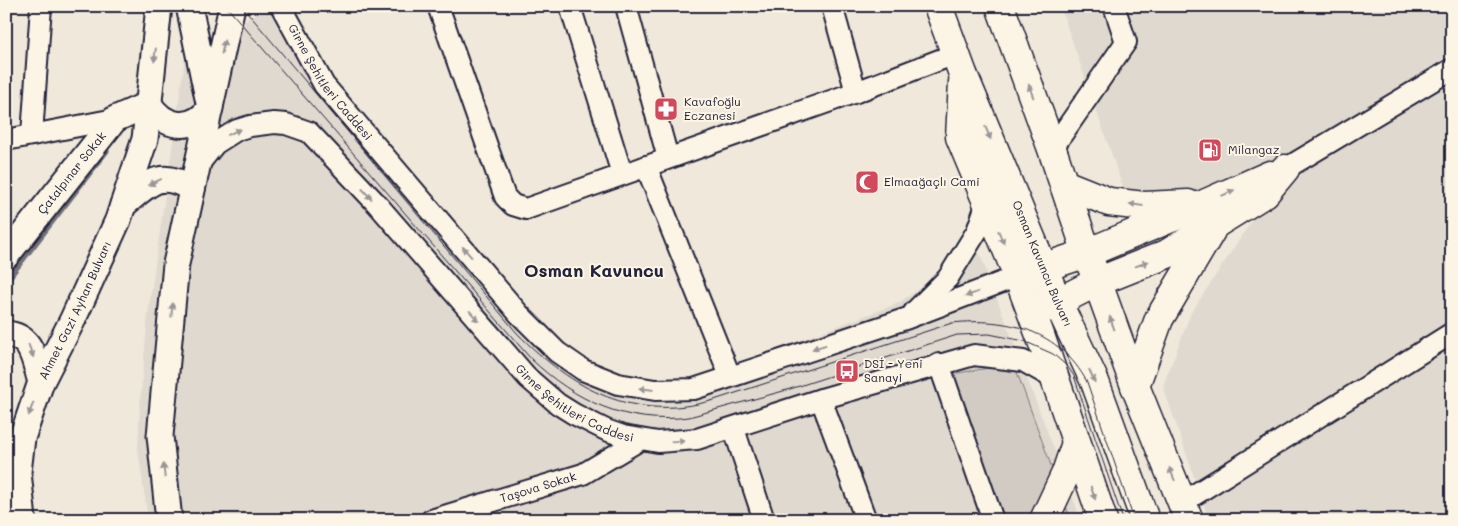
<svg xmlns="http://www.w3.org/2000/svg" width="1458" height="526" viewBox="0 0 1458 526" font-family="Mali,sans-serif">
<style>
.built{fill:#e0d9cf}
.green{fill:#d1cbc3;stroke:#7a767f}
.lines{fill:none;stroke-linecap:round;stroke-linejoin:round}
.stream{stroke:#716f79;stroke-width:5}
.minor-casing{stroke:#22223b;stroke-width:24}
.major-casing{stroke:#22223b;stroke-width:29}
.highway-casing{stroke:#22223b;stroke-width:31}
.minor{stroke:#fcf5e5;stroke-width:20}
.major{stroke:#fcf5e5;stroke-width:25}
.highway{stroke:#fcf5e5;stroke-width:28}
.tram{stroke:#22223b;stroke-width:1}
.oneway{fill:#9a9698}
.labels{text-anchor:middle;stroke-width:4;stroke-linejoin:round;paint-order:stroke}
.street-label{font-size:12px;fill:#22223b;stroke:#fcf5e5}
.poi-label{font-size:12px;fill:#22223b;stroke:#fcf5e5;text-anchor:start}
.district-label{font-size:18px;font-weight:bold;fill:#22223b;stroke:#fcf5e5}
</style>
<rect width="100%" height="100%" fill="#efe8db"/>
<filter id="ink" filterUnits="userSpaceOnUse"><feTurbulence type="fractalNoise" baseFrequency=".02" numOctaves="2"/><feDisplacementMap in="SourceGraphic" scale="10" xChannelSelector="R" yChannelSelector="G"/><feConvolveMatrix kernelMatrix="1 2 1 2 8 2 1 2 1" color-interpolation-filters="sRGB"/></filter>
<g filter="url(#ink)">
<!-- built -->
<g class="built">
<path d="M270 6H294L313 47 348 100 369 125 392 148 524 311 581 359 615 374 652 381 690 382 896 304 925 286 939 274 951 260 970 228 1081 520H148L138 449 140 403 148 314 186 52Z"/>
<path d="M1060 6H1452V520H1209L1163 386 1191 313 1285 170 1132 213Z"/>
</g>
<!-- green -->
<path class="green" d="M1014 364 1071 520H1003L951 374Z"/>
<g class="lines">
<!-- stream -->
<path class="stream" d="M6 282 107 151"/>
<!-- minor casing -->
<g class="minor-casing">
<g id="minor">
<path id="s1" d="M281 6 324 85 519 314 557 352 583 370 618 384 655 390 694 389 908 318 1018 276"/>
<path d="M438 6 505 197 513 205 526 209 856 92 955 54"/>
<path d="M570 6 622 174"/>
<path d="M626 6 668 158"/>
<path d="M832 6 856 92"/>
<path d="M32 135 41 6"/>
<path d="M6 140 115 119"/>
<path d="M1052 149 1126 42 1114 6"/>
<path id="s2" d="M199 164 215 144 237 130 250 126 274 123 286 124 309 132 377 204 528 378 558 404 574 414 606 430 623 436 658 442 697 439 821 399 974 355 1023 361 1055 379"/>
<path d="M646 166 730 376"/>
<path d="M1285 169 1452 69"/>
<path d="M914 312 948 278 977 231 987 202"/>
<path d="M939 364 993 520"/>
<path d="M821 399 866 520"/>
<path d="M734 429 764 520"/>
<path d="M1183 502 1452 333"/>
<path d="M6 504 17 473"/>
<path id="s3" d="M431 520 583 474 640 440"/>
</g>
</g>
<!-- major casing -->
<g class="major-casing">
<g id="major">
<path d="M123 205C149 184 159 168 192 189"/>
<path id="s4" d="M6 256 115 119 149 104C164 129 193 132 210 108L189 6"/>
<path d="M6 334C33 336 34 360 41 382"/>
<path id="s5" d="M23 520 18 472 22 438 41 382 73 319 118 220 145 139 159 6"/>
<path d="M169 520 160 436 176 264 232 6"/>
</g>
</g>
<!-- highway casing -->
<g class="highway-casing">
<g id="highway">
<path id="s6" d="M938 6 963 74 1058 303 1095 382 1145 520"/>
<path d="M1000 6 1052 149 1087 253 1135 386 1189 520"/>
<path d="M963 82 960 137 1018 276 1040 335 1103 520"/>
<path d="M1064 184 1109 202 1144 206 1188 204"/>
<path d="M1027 273 1087 253 1202 205 1270 175"/>
<path d="M1042 310 1097 282 1167 254 1265 193 1285 169"/>
<path d="M1135 386 1159 319 1211 231"/>
<path d="M1044 520 1066 473 1076 443"/>
</g>
</g>
<!-- minor -->
<use href="#minor" class="minor"/>
<!-- major -->
<use href="#major" class="major"/>
<!-- highway -->
<use href="#highway" class="highway"/>
<!-- tram -->
<g class="tram">
<path d="M226 6 531 359C575 401 627 425 689 417L787 390 957 335 989 334 1024 341 1053 354 1068 367 1074 376 1123 520"/>
<path d="M242 6 517 333C573 390 634 423 714 400L952 323C1007 317 1059 330 1087 382L1134 520"/>
</g>
</g>
<!-- one-way arrows -->
<defs><path id="oneway-solid" d="M-6-.8H1V-3.2L6.5 0L1 3.2V.8H-6Z" transform="scale(1.25)"/></defs>
<g class="oneway">
<use href="#oneway-solid" transform="translate(223 47) rotate(-78)"/>
<use href="#oneway-solid" transform="translate(155 55) rotate(97)"/>
<use href="#oneway-solid" transform="translate(1031 91) rotate(-110)"/>
<use href="#oneway-solid" transform="translate(234 132) rotate(-26)"/>
<use href="#oneway-solid" transform="translate(988 133) rotate(67)"/>
<use href="#oneway-solid" transform="translate(155 182) rotate(155)"/>
<use href="#oneway-solid" transform="translate(1228 193) rotate(-25)"/>
<use href="#oneway-solid" transform="translate(367 194) rotate(47)"/>
<use href="#oneway-solid" transform="translate(1136 205) rotate(-173)"/>
<use href="#oneway-solid" transform="translate(1001 237) rotate(67)"/>
<use href="#oneway-solid" transform="translate(467 252) rotate(-131)"/>
<use href="#oneway-solid" transform="translate(1142 264) rotate(-21)"/>
<use href="#oneway-solid" transform="translate(972 294) rotate(159)"/>
<use href="#oneway-solid" transform="translate(172 310) rotate(-85)"/>
<use href="#oneway-solid" transform="translate(474 316) rotate(49)"/>
<use href="#oneway-solid" transform="translate(1112 323) rotate(-110)"/>
<use href="#oneway-solid" transform="translate(819 347) rotate(162)"/>
<use href="#oneway-solid" transform="translate(31 351) rotate(69)"/>
<use href="#oneway-solid" transform="translate(1092 376) rotate(66)"/>
<use href="#oneway-solid" transform="translate(646 389) rotate(-173)"/>
<use href="#oneway-solid" transform="translate(31 409) rotate(110)"/>
<use href="#oneway-solid" transform="translate(678 441) rotate(-4)"/>
<use href="#oneway-solid" transform="translate(164 471) rotate(-96)"/>
<use href="#oneway-solid" transform="translate(1172 474) rotate(-113)"/>
<use href="#oneway-solid" transform="translate(1093 493) rotate(71)"/>
</g>
</g>
<!-- icons -->
<defs>
<g id="pharmacy-square" transform="scale(1.25)"><rect x="-9" y="-9" width="18" height="18" rx="4" fill="#d1495b" stroke="#fcf5e5"/><path d="M-2-6h4v4h4v4h-4v4h-4v-4h-4v-4h4Z" fill="#fff"/></g>
<g id="fuel-square" transform="scale(1.25)"><rect x="-9" y="-9" width="18" height="18" rx="4" fill="#d1495b" stroke="#fcf5e5"/><path d="M-5.5-6h7V0h2V4h1.3V-2.5L3-4.5l.8-.8L6-3V5H2.5V1h-1V6h-7ZM-4.2-4.7v3.2H.2V-4.7Z" fill="#fff"/></g>
<g id="mosque-square" transform="scale(1.25)"><rect x="-9" y="-9" width="18" height="18" rx="4" fill="#d1495b" stroke="#fcf5e5"/><path d="M3.5-4.9A6 6 0 1 0 3.5 4.9A5 5 0 1 1 3.5-4.9Z" fill="#fff"/></g>
<g id="bus-square" transform="scale(1.25)"><rect x="-9" y="-9" width="18" height="18" rx="4" fill="#d1495b" stroke="#fcf5e5"/><path d="M-5-6H5V4H4V6H2V4H-2V6H-4V4H-5ZM-3.5-4V0h7V-4ZM-3.5 1.2v1.5H-2V1.2ZM2 1.2v1.5H3.5V1.2Z" fill="#fff"/></g>
</defs>
<g fill-rule="evenodd">
<use href="#pharmacy-square" x="666" y="109"/>
<use href="#fuel-square" x="1210" y="150"/>
<use href="#mosque-square" x="867" y="182"/>
<use href="#bus-square" x="847" y="371"/>
</g>
<g class="labels">
<!-- street labels -->
<g class="street-label">
<text dy="4" stroke="none"><textPath href="#s1" startOffset="91">Girne Şehitleri Caddesi</textPath></text>
<text dy="4" stroke="none"><textPath href="#s4" startOffset="106">Çatalpınar Sokak</textPath></text>
<text dy="4" stroke="none"><textPath href="#s6" startOffset="278">Osman Kavuncu Bulvarı</textPath></text>
<text dy="4" stroke="none"><textPath href="#s5" startOffset="221">Ahmet Gazi Ayhan Bulvarı</textPath></text>
<text dy="4" stroke="none"><textPath href="#s2" startOffset="509">Girne Şehitleri Caddesi</textPath></text>
<text dy="4" stroke="none"><textPath href="#s3" startOffset="112">Taşova Sokak</textPath></text>
</g>
<!-- poi labels -->
<g class="poi-label">
<text x="684" y="106">Kavafoğlu<tspan x="684" dy="14">Eczanesi</tspan></text>
<text x="1228" y="154">Milangaz</text>
<text x="884" y="186">Elmaağaçlı Cami</text>
<text x="864" y="368">DSİ - Yeni<tspan x="864" dy="14">Sanayi</tspan></text>
</g>
<!-- district labels -->
<g class="district-label">
<text x="594" y="277">Osman Kavuncu</text>
</g>
</g>
<!-- margin -->
<rect width="1458" height="526" fill="none" stroke="#fcf5e5" stroke-width="25"/>
<rect x="12" y="12" width="1433" height="501" fill="none" stroke="#22223b" stroke-width="2" filter="url(#ink)"/>
</svg>
